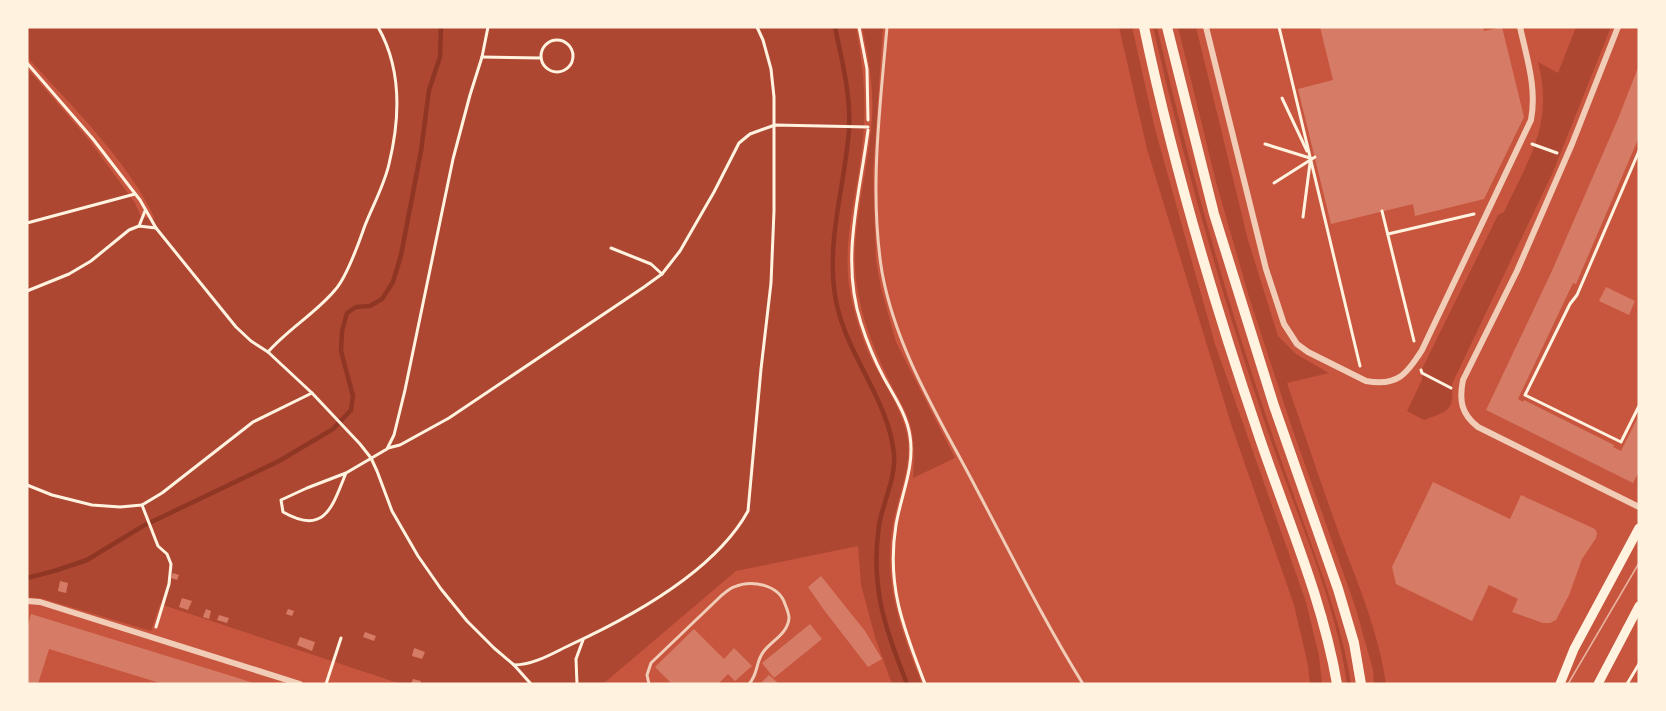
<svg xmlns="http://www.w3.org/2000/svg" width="1666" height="711" viewBox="0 0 1666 711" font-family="'Nunito Sans',sans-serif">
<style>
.green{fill:#ae4732}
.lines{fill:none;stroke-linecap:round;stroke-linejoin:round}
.stream{stroke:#8f3625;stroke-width:4.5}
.building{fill:#d67c66}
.path{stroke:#fff3e0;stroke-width:3}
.service{stroke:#f1ccb7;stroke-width:3}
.minor{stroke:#f1ccb7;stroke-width:6}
.secondary{stroke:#fff3e0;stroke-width:9}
.primary{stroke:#fff3e0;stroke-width:10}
.tram{stroke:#e9b49f;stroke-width:1.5}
</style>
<rect width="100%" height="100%" fill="#c8553d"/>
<!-- green -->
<g class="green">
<path d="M27 27H856C864 68 867 108 862 149 857 194 843 239 849 284 852 308 860 332 869 354 882 382 904 410 908 441 911 472 896 500 892 530 884 587 902 632 922 684H892L875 637 861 585 858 546 736 571 603 684H401L160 604 151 631 44 599 27 597V68L89 140 135 203 141 217 155 219C129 162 69 103 27 57Z"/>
<path d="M862 27H883L873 172 876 261 881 288 896 342 955 458 913 478C914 461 915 445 911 428 907 410 896 395 888 378 873 347 860 314 856 280 850 230 869 168 872 117 874 87 868 56 862 27Z"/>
<path d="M1119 27H1132L1155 129 1215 344 1306 602 1319 656 1322 684H1310L1308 665 1294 605 1232 427 1147 149Z"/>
<path d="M1153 27H1157C1187 158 1223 288 1266 416 1279 455 1293 493 1307 532 1325 582 1343 631 1351 684H1347C1335 596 1295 513 1267 429 1222 297 1184 163 1153 27Z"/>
<path d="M1178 27H1196L1248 240 1278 336 1296 354 1329 373 1287 383C1305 435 1322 487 1341 539 1359 586 1379 634 1386 684H1374L1373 670 1355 606 1293 431 1249 297 1216 182Z"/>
<path d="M1576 27H1611L1553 172 1452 384C1454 411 1449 411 1424 420L1407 411 1422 380 1423 367 1498 215 1504 212C1529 158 1554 124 1538 62L1558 73Z"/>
</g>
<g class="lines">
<!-- stream -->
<g class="stream">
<path d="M835 27C842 61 851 95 849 130 845 183 828 235 834 288 840 349 888 395 894 454 896 478 883 502 879 525 870 588 885 627 907 684"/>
<path d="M27 578 54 571 87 560 143 526 279 461 333 429 351 410 353 396 341 351 342 331 347 313 356 307 370 306 382 299 393 282 401 255 421 151 429 90 440 57 441 27"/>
</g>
</g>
<!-- building -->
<g class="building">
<path d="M1320 27H1483L1484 31 1502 27 1524 117 1484 199 1415 216 1413 204 1331 224 1298 89 1333 80Z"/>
<path d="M1639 65V137L1576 284 1573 283 1518 399 1523 402 1524 400 1614 445 1613 447 1621 451 1639 415V472L1633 483 1486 410 1551 273 1618 119Z"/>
<path d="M1606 287 1635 301 1629 315 1599 301Z"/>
<path d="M1433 482 1510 519 1521 495 1595 529 1597 533 1596 538 1582 559 1569 595 1556 620 1550 623H1543L1512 612 1518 599 1489 585 1472 621 1396 584 1392 567Z"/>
<path d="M173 573 179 575 177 580 171 578Z"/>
<path d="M821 576 865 631 882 659 868 667 824 610 808 587Z"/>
<path d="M60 581 68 583 66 593 58 591Z"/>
<path d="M182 598 192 601 188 610 179 607Z"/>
<path d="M206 609 211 611 209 619 203 617Z"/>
<path d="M288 609 294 611 292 616 286 614Z"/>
<path d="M31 614 238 678 256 684H163L49 649 38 684H27V628Z"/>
<path d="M219 615 229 618 227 623 217 620Z"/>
<path d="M810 624 822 639 774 678 762 663Z"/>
<path d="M694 629 724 659 734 648 752 666 735 681 728 674 718 684H672L655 667Z"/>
<path d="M365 632 376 636 374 641 363 637Z"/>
<path d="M300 637 315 642 312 651 297 645Z"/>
<path d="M414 648 425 652 422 659 412 656Z"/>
<path d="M769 675 779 684H760Z"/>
<path d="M413 679 421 681 420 684H411Z"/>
</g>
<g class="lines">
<!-- path -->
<g class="path">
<path d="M859 27 867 69 868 120"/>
<path d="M1279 27 1360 366"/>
<circle cx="557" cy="56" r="16"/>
<path d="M482 57 541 58"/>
<path d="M27 63 93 139 140 200 156 228 236 327 251 341 268 352 312 393 360 444 371 458 377 471 392 511 418 556 441 589 467 621 494 648 514 665 531 684"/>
<path d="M1282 98 1307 151"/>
<path d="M868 130C860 194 840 260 861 323 867 342 875 361 884 378 894 396 907 415 910 436 915 467 901 495 896 525 886 586 904 629 925 684"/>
<path d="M1265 144 1310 158"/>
<path d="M1532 144 1557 153"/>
<path d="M1639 151 1577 295 1570 304 1525 395 1621 442 1639 406"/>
<path d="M1274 183 1315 157"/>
<path d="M1382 211 1414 341"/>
<path d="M1303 217 1310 163"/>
<path d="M27 223 135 194"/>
<path d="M139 226 145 211"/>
<path d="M1388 234 1474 214"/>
<path d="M611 248 651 264 662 274"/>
<path d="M27 291 69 274 91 261 129 230 139 226 156 228"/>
<path d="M268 352C288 329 316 313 335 290 347 277 358 245 364 228 372 207 384 186 389 164 400 119 402 69 378 27"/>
<path d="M1421 370 1422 373 1451 388"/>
<path d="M388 448 400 445 449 418 644 287 662 274 680 251 714 192 739 143 750 134 775 125 868 127"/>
<path d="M346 473C332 507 325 536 283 512L281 500 307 488 346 473 387 449 394 435 405 390 453 159 470 95 482 57 488 27"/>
<path d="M27 485 52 495 92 505 120 507 142 505 162 493 253 422 312 393"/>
<path d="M142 505 158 546 167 554 171 564 169 584 156 627"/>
<path d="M514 665C534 665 553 653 570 645 631 617 715 571 748 511L761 369 771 283 774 211V97L771 69 763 40 757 27"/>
<path d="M326 684 341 638"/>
<path d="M577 684 576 659 583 640"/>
<path d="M1627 684 1639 664"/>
</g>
<!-- service -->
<g class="service">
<path d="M887 27C880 108 869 192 882 272 896 350 940 419 976 488 1011 554 1044 621 1083 684"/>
<path d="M649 684 647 675 651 663 722 595C726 592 730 588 734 587 752 579 779 585 785 604 787 609 789 614 789 618 788 633 773 640 764 651 755 662 759 673 749 684"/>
</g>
<!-- minor -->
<g class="minor">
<path d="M1206 27 1266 269 1284 324 1297 344 1308 352 1366 381C1397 387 1407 374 1422 350L1531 120C1537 88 1527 59 1520 27"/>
<path d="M1618 27 1572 144 1517 271 1463 380C1459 400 1461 414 1478 427L1639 507"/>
<path d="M27 601 40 602 300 684"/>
</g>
<!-- secondary -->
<g class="secondary">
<path d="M1560 684 1574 649 1639 528"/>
<path d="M1598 684 1639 606"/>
</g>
<!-- primary -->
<g class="primary">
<path d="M1144 27C1173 165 1213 300 1258 433 1286 517 1322 597 1337 684"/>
<path d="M1167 27 1214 214 1274 406 1338 589 1354 643 1361 684"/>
</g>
<!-- tram -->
<path class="tram" d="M1568 684 1639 563"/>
</g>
<!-- border -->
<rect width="1666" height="711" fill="none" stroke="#fff3e0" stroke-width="57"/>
</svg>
